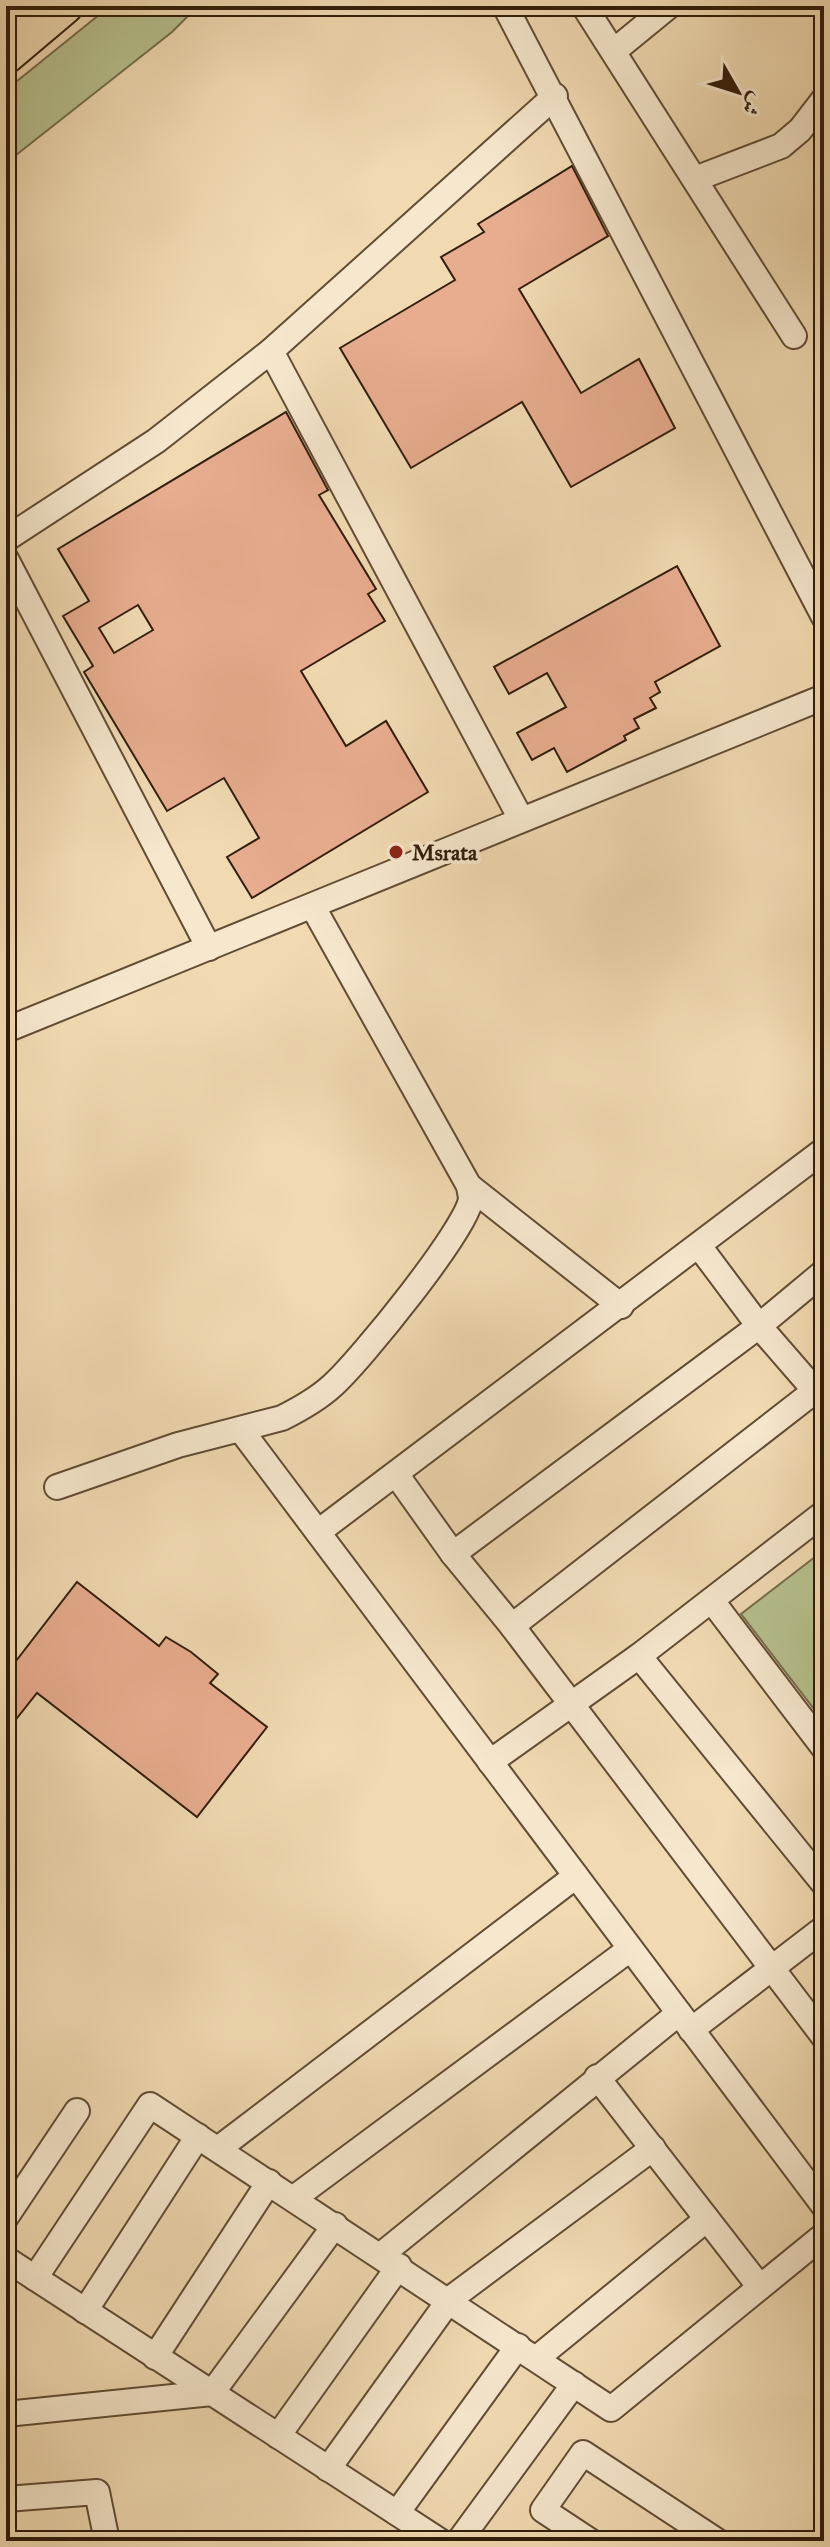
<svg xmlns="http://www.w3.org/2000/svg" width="830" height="2547" viewBox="0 0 830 2547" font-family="'IM FELL Great Primer',Amiri,serif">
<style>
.green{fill:#b7c08e;stroke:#746e4c;stroke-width:2}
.building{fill:#e8ad8f;stroke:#311d0a;stroke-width:2;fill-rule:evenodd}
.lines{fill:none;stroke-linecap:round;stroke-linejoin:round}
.minor-casing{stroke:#614c34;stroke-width:28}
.highway-casing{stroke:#311d0a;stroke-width:40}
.minor{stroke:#f6e7cd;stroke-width:24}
.highway{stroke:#f1dab2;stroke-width:36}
.poi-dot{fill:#8f2418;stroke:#f6e7cd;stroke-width:3}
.labels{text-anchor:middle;stroke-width:7;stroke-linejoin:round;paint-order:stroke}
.poi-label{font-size:22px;font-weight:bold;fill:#311d0a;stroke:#f6e7cd;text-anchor:start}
</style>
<rect width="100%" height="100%" fill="#f1dab2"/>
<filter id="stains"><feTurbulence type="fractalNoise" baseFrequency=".0025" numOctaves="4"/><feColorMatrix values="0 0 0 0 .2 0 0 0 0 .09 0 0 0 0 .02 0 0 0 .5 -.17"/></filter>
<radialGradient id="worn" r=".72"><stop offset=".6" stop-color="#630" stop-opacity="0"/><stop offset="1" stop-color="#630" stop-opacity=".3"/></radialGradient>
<!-- green -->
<g class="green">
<path d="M110 6H198L172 32 6 163V90Z"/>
<path d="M824 1550V1722L741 1614Z"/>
</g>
<!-- building -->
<g class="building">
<path d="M572 166 608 236 519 289 581 393 639 359 675 428 571 487 522 402 411 468 340 348 455 280 441 257 484 232 478 224Z"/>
<path d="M286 412 328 490 319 495 376 589 368 594 385 621 301 671 346 746 386 721 428 792 252 898 227 857 259 838 224 778 167 811 84 672 93 666 63 616 89 601 58 549ZM138 605 153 630 114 653 99 628Z"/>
<path d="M677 566 720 646 655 682 660 692 650 698 656 708 634 719 639 728 624 736 626 740 567 772 554 748 532 760 517 733 566 707 547 673 509 694 494 667Z"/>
<path d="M77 1582 159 1646 166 1637 191 1652 218 1674 210 1683 267 1727 197 1817 37 1693 6 1732V1674Z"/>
</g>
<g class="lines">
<!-- minor casing -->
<g class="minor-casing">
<g id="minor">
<path d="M505 6 824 617"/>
<path d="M584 6 794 336"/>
<path d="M614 51 669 6"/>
<path d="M695 179 781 146 800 130 824 99"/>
<path d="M271 351 521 819"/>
<path d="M6 539 156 441 271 351 555 96"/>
<path d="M6 559 209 948"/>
<path d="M6 1030 824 697"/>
<path d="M469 1186 621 1306"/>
<path d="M699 1246 759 1326 824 1401"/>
<path d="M241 1430 824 2206"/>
<path d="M396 1474 453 1554 512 1626 824 2037"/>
<path d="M57 1487 178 1445 282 1418C300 1409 318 1399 333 1385 359 1362 469 1227 471 1198 471 1197 469 1187 469 1186L313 907"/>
<path d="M318 1532 824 1150"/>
<path d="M453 1554 759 1326 824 1272"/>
<path d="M712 1601 824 1748"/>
<path d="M512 1626 816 1390"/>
<path d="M639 1656 824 1884"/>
<path d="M490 1762 639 1656 824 1513"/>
<path d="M691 2030 824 1928"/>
<path d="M597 2077 759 2286"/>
<path d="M218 2149 576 1876"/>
<path d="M294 2198 630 1949"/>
<path d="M6 2217 77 2111"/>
<path d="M381 2255 679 2013"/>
<path d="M6 2259 440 2541"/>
<path d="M35 2278 150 2105 611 2409 824 2235"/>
<path d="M85 2311 198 2136"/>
<path d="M155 2357 269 2182"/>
<path d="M537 2358 707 2219"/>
<path d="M6 2414 212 2393 335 2225"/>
<path d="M278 2436 399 2266"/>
<path d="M328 2469 450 2299 653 2148"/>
<path d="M6 2499 97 2492 107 2541"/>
<path d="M397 2513 518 2346"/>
<path d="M459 2541 574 2384"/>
<path d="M590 2541 543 2510 583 2453 717 2541"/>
</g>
</g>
<!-- highway casing -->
<g class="highway-casing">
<g id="highway">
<path d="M6 20 23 6"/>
<path d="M6 55 64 6"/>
</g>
</g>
<!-- minor -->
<use href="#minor" class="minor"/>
<!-- highway -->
<use href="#highway" class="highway"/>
</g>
<!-- markers -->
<circle class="poi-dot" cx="396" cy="852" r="8"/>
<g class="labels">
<!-- poi labels -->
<g class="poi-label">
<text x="412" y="860">Msrata</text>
</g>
</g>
<!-- margin -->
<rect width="830" height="2547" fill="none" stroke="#f1dab2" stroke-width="32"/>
<rect x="8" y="8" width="814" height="2531" fill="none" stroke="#311d0a" stroke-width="4"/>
<rect x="16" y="16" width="798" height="2515" fill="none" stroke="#311d0a" stroke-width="2"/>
<!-- north arrow -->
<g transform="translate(738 92) rotate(129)" stroke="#f6e7cd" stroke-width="6" paint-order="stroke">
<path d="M0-6L14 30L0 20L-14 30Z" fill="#311d0a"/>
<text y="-12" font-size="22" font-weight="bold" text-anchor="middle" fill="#311d0a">ش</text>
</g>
<rect width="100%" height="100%" filter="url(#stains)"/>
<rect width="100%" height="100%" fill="url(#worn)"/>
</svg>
